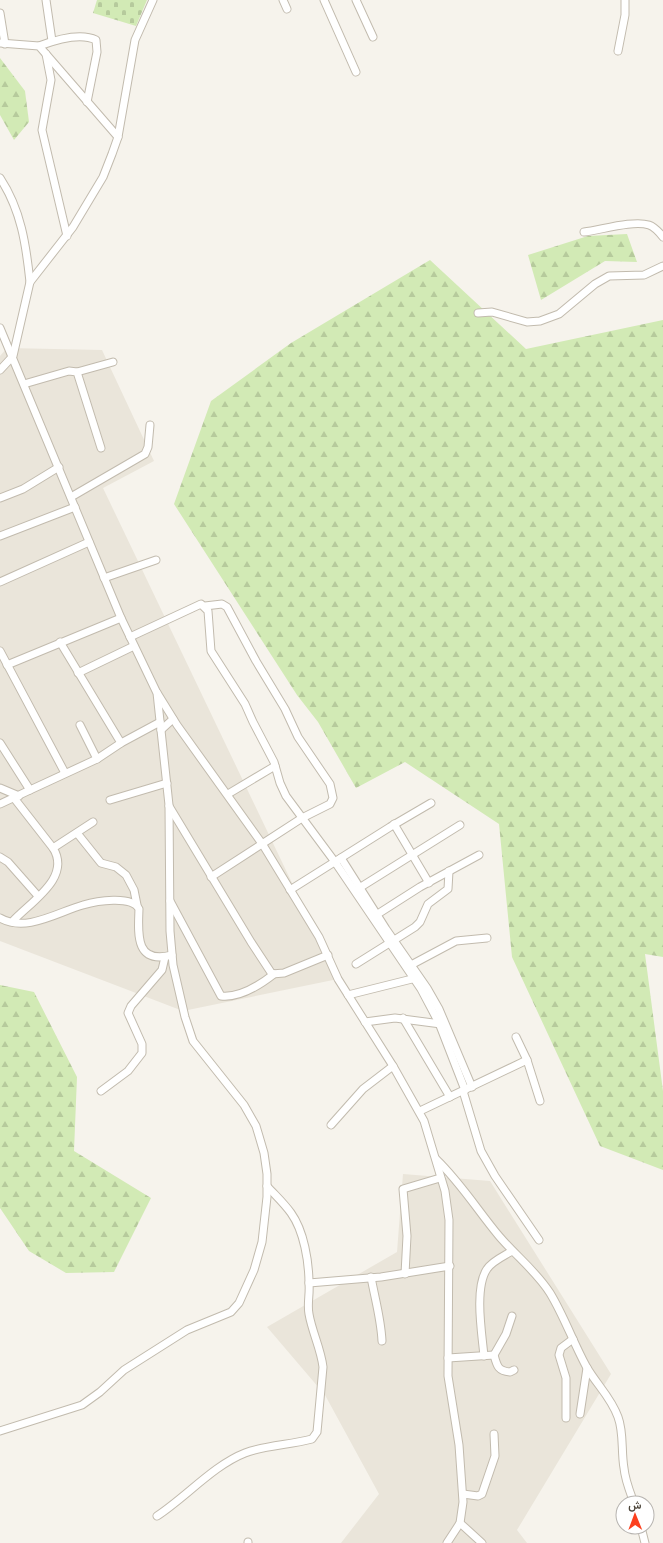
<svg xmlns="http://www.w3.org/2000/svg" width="663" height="1543" viewBox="0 0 663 1543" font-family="Overpass,Vazirmatn,sans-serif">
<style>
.residential{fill:#eae5da}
.forest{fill:url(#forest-firs)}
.cemetery{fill:url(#cemetery-stones)}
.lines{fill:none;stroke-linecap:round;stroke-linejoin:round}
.street-casing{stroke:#c2bbae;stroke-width:9}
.street{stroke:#fff;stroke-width:7}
</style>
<defs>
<pattern id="forest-firs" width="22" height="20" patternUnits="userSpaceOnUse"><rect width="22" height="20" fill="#d2eab5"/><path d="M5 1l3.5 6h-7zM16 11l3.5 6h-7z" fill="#b6ca9c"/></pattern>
<pattern id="cemetery-stones" width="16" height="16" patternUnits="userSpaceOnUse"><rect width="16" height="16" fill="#d2eab5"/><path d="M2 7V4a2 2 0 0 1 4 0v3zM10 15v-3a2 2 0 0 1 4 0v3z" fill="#b6ca9c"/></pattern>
</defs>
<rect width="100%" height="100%" fill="#f6f3ec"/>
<!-- residential -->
<g class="residential">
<path d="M7 348 102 350 154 461 103 488 338 979 183 1011 0 941V356Z"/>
<path d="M403 1174 490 1181 611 1374 517 1530 527 1543H341L379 1494 325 1395 267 1327 397 1252Z"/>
</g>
<!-- forest -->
<g class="forest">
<path d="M0 58 25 91 29 122 14 140 0 115Z"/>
<path d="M627 234 637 262 605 261 541 300 528 255 588 236Z"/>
<path d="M430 260 526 349 663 320V957L645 954 663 1091V1170L600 1146 512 957 499 824 405 762 356 788 318 722 297 695 174 504 211 401 291 343Z"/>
<path d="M0 985 34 992 77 1077 74 1151 151 1198 114 1272 66 1273 29 1251 0 1208Z"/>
</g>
<!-- cemetery -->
<path class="cemetery" d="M97 0H147L136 26 93 13Z"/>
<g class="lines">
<!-- street casing -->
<g class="street-casing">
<g id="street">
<path d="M46 0 52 41"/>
<path d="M283 0 287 9"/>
<path d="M324 0 356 72"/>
<path d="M356 0 373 37"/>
<path d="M0 13 5 44"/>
<path d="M0 43 39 46 118 137"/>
<path d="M39 46C55 40 80 32 96 40L97 52 87 102"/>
<path d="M618 51 625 15V0"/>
<path d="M46 54 51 80 42 130 67 236"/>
<path d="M0 178C21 210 26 244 30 282"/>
<path d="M584 232C601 230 633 220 649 225 655 227 659 232 663 237"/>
<path d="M478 313 492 312 527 322 540 321 559 314 595 284 609 276 644 275 663 266"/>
<path d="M0 328 121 618 156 691 177 725 263 845 319 937 338 979 393 1066 424 1121 445 1191 449 1220 448 1376 459 1445 463 1502 460 1523 447 1543"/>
<path d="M0 370 13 356 30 282 73 227 103 177 112 154 118 137 135 40 153 0"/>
<path d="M77 372 113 362"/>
<path d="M24 384 69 371 77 372 101 448"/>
<path d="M71 497 145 454 148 447 150 425"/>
<path d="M0 498 23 489 59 467"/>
<path d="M0 536 75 507"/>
<path d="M104 578 156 560"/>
<path d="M0 582 89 542"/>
<path d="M205 606 222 604 227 607 256 661 285 709 298 737 330 784 333 798 330 804 302 818 211 877"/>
<path d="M130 637 201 604 208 611 211 651 245 704 253 722 274 762 280 783 286 796 335 862 421 989 439 1023 465 1090"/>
<path d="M60 642 121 743"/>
<path d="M0 651 65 773"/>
<path d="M7 665 121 618"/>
<path d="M78 673 134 646"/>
<path d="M80 725 97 759"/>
<path d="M161 730 173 719"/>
<path d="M0 743 30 790 97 759 121 743 160 722"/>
<path d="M0 788 19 796"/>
<path d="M228 794 275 766"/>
<path d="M110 800 167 783"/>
<path d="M0 804 30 790"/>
<path d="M169 806 251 942 272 974 284 973 328 955"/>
<path d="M394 824 429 883"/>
<path d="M77 833 101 863 116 867 126 875 134 890 137 905"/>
<path d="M53 848 93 822"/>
<path d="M0 857 8 862 38 896"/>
<path d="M341 858 386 929 427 988 439 1009 472 1087"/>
<path d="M290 890 390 827 431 803"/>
<path d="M356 890 460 825"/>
<path d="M170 901 221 996C239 998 260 985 274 974"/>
<path d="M373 917 420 887 479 855"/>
<path d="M0 918C26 933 58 912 83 905 96 901 132 895 139 909 138 934 135 965 172 955"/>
<path d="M12 922C30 902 72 878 53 848L14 798"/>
<path d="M356 964 415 927 420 922 428 904 448 889 449 871"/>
<path d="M411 965 456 941 487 938"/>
<path d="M348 995 416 978"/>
<path d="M403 1018 450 1097"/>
<path d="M365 1022 395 1018 441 1024"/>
<path d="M516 1037 527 1060 540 1101"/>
<path d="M101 1091 128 1071 142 1053V1044L128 1013 131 1006 162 970 165 957"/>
<path d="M463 1091 481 1151 495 1176 539 1240"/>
<path d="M420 1111 527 1060"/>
<path d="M331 1125 363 1089 393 1066"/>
<path d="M436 1159C461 1183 478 1211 499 1236 516 1256 536 1271 550 1293 564 1316 573 1342 586 1366 596 1384 611 1397 618 1417 624 1433 621 1451 624 1468 625 1480 630 1492 634 1503"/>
<path d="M405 1274 407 1236 403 1189 440 1178"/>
<path d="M371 1277C375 1299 381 1319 382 1341"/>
<path d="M309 1283 381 1277 450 1266"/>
<path d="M494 1355 506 1334 512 1316"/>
<path d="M484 1356C482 1334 474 1288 487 1269 492 1261 504 1256 512 1251"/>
<path d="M448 1358 494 1355C497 1366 498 1371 510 1372L514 1370"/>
<path d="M580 1414 587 1368"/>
<path d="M566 1418V1378L559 1355 561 1348 573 1339"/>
<path d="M0 1431 82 1405 100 1392 124 1370 187 1330 231 1312 239 1303 254 1270 262 1242 267 1197V1174L264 1153 259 1136 256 1126 244 1105 193 1041 185 1017 173 965 170 931 169 805 157 693"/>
<path d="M463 1494 478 1496 482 1494 495 1456 494 1434"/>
<path d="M157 1516C186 1497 214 1465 245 1453 266 1445 290 1445 312 1439L317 1432 323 1367C321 1349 312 1332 309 1314 307 1304 310 1294 309 1284 309 1262 304 1231 291 1213 284 1203 275 1195 267 1186"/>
<path d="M460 1523 482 1543"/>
<path d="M641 1527 645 1543"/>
<path d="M248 1543V1542"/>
</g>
</g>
<!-- street -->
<use href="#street" class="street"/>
</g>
<!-- north arrow -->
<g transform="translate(635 1515) rotate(359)"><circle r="19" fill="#ffffff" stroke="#b7b4b0"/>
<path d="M0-3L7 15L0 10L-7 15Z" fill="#fc3f1d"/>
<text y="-6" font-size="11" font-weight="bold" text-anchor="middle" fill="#4b4439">ش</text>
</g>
</svg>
